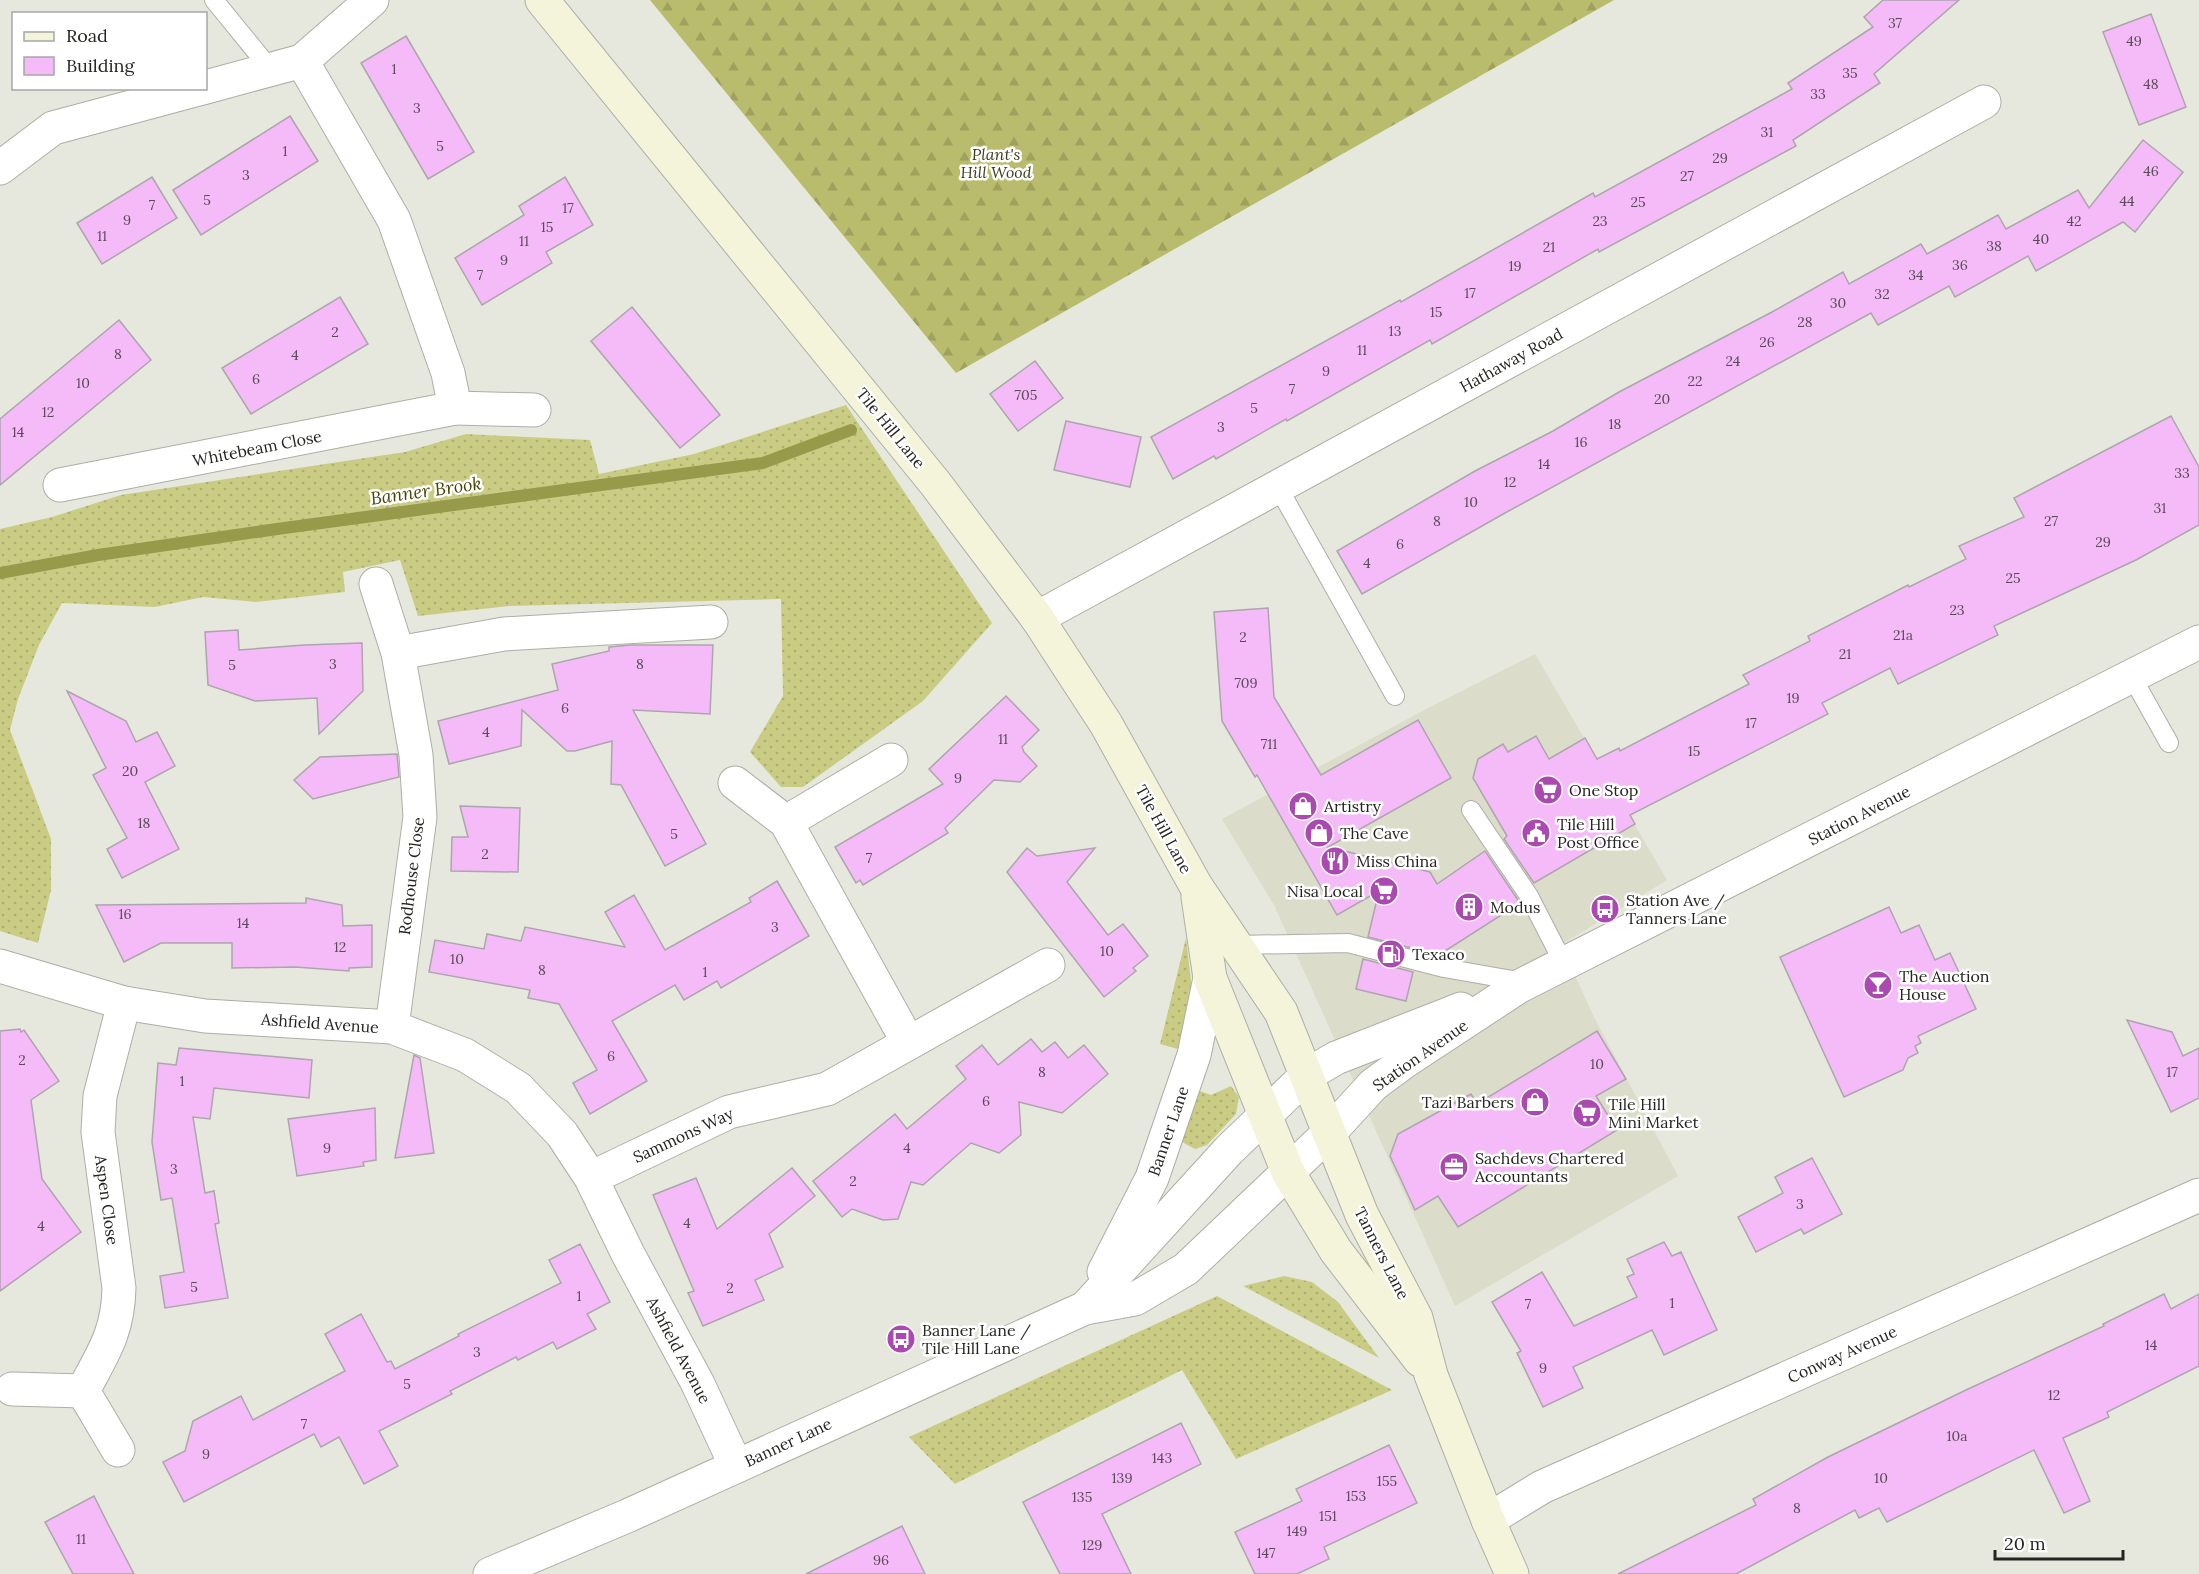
<svg xmlns="http://www.w3.org/2000/svg" width="2199" height="1574" viewBox="0 0 2199 1574" font-family="Lora,serif">
<style>
.built{fill:#dbdcca}
.grass{fill:url(#grass-dots)}
.forest{fill:url(#forest-firs)}
.lines{fill:none;stroke-linecap:round;stroke-linejoin:round}
.stream{stroke:#989a4b;stroke-width:12}
.building{fill:#f5bbf8;stroke:#aca5ad;stroke-width:1.5}
.service-casing{stroke:#adaea4;stroke-width:20}
.minor-casing{stroke:#adaea4;stroke-width:35}
.tertiary-casing{stroke:#adaea4;stroke-width:35}
.secondary-casing{stroke:#adaea4;stroke-width:35}
.service{stroke:#fff;stroke-width:18}
.minor{stroke:#fff;stroke-width:33}
.tertiary{stroke:#fff;stroke-width:33}
.secondary{stroke:#f3f4da;stroke-width:33}
.labels{text-anchor:middle;stroke-width:5;stroke-linejoin:round;paint-order:stroke}
.number-label{font-size:14px;fill:#584a56}
.park-label{font-size:16px;font-style:italic;fill:#3c3d1a;stroke:#fff}
.street-label{font-size:16px;fill:#242420;stroke:#fff}
.poi-label{font-size:16px;fill:#242420;stroke:#fff;text-anchor:start}
.water-label{font-size:18px;font-style:italic;fill:#474707;stroke:#fff}
</style>
<defs>
<pattern id="grass-dots" width="8" height="8" patternUnits="userSpaceOnUse" patternTransform="scale(1.5)"><rect width="8" height="8" fill="#cacc84"/><path d="M2 2h.1M6 6h.1" fill="none" stroke="#adaf72" stroke-width="1.8" stroke-linecap="round"/></pattern>
<pattern id="forest-firs" width="22" height="20" patternUnits="userSpaceOnUse" patternTransform="scale(1.5)"><rect width="22" height="20" fill="#babc6d"/><path d="M5 1l3.5 6h-7zM16 11l3.5 6h-7z" fill="#a0a15e"/></pattern>
</defs>
<rect width="100%" height="100%" fill="#e7e8dd"/>
<!-- built -->
<path class="built" d="M1535 654 1667 880 1561 945 1594 1017 1678 1176 1455 1306 1274 905 1222 819 1430 707Z"/>
<!-- grass -->
<g class="grass">
<path d="M846 405 992 623 923 701 803 787H781L750 752 783 696 781 599 509 606 418 616 400 560 343 572 345 592 256 602 203 597 155 607 62 603 39 645 18 699 10 730 51 839V890L38 943 0 931V529L52 517 121 495 405 452 466 434 590 440 599 474 694 454Z"/>
<path d="M1186 938 1195 1015 1185 1051 1160 1044Z"/>
<path d="M1231 1086 1239 1097 1236 1114 1207 1145 1195 1149 1182 1142 1194 1089 1211 1095Z"/>
<path d="M1284 1276 1312 1282 1338 1302 1379 1358 1243 1286Z"/>
<path d="M1217 1296 1392 1390 1236 1459 1182 1370 955 1484 909 1437Z"/>
</g>
<!-- forest -->
<path class="forest" d="M650 0H1614L956 373Z"/>
<g class="lines">
<!-- stream -->
<path class="stream" d="M0 573 98 555 277 529 763 463 851 430"/>
</g>
<!-- building -->
<g class="building">
<path d="M1883 0H1959L1874 74 1880 83 1793 140 1796 146 1599 252 1598 249 1432 344 1430 340 1287 421 1286 419 1216 459 1214 456 1173 479 1151 437 1400 300 1401 302 1593 193 1595 197 1792 89 1788 83 1873 27 1864 17Z"/>
<path d="M2151 14 2186 107 2139 125 2103 32Z"/>
<path d="M406 36 474 152 428 179 361 63Z"/>
<path d="M290 116 318 161 201 235 173 190Z"/>
<path d="M2143 140 2183 172 2135 232 2123 222 2036 271 2028 256 1955 297 1949 286 1878 325 1871 313 1505 513 1362 594 1337 551 1475 471 1553 431 1619 392 1772 312 1843 272 1849 284 1921 244 1927 254 1998 215 2006 229 2078 190 2089 208Z"/>
<path d="M152 177 177 218 102 264 77 223Z"/>
<path d="M565 177 593 225 546 252 552 263 482 305 455 258 524 215 519 206Z"/>
<path d="M340 297 368 344 251 414 222 368Z"/>
<path d="M632 307 720 415 680 448 591 341Z"/>
<path d="M119 320 151 360 0 485V419Z"/>
<path d="M1035 361 1063 398 1018 431 990 394Z"/>
<path d="M2171 416 2199 467V525L2136 560 1994 626 1998 635 1898 684 1890 668 1822 703 1828 714 1630 815 1635 824 1534 883 1504 839 1507 836 1473 778 1478 759 1503 744 1508 752 1536 736 1549 759 1585 738 1597 759 1619 748 1620 751 1749 684 1743 675 1810 641 1808 636 1908 585 1909 587 1966 559 1959 546 2024 517 2014 498Z"/>
<path d="M1066 421 1141 437 1130 487 1054 470Z"/>
<path d="M1268 608 1274 697 1321 775 1418 720 1451 778 1328 847 1430 872 1437 884 1485 851 1520 903 1439 955 1368 937 1379 891 1337 915 1257 775 1255 777 1222 721 1214 612Z"/>
<path d="M238 630 239 650 304 645 362 643 363 691 319 734 317 698 255 701 208 685 205 632Z"/>
<path d="M630 645H713L710 714 633 710 706 844 665 866 621 785 611 784 612 741 575 751H567L522 710 521 746 449 764 438 721 558 690 552 664 609 651V647Z"/>
<path d="M67 691 126 721 136 742 157 732 175 766 145 782 179 849 122 878 107 849 127 838 93 775 106 768Z"/>
<path d="M1006 696 1039 730 1022 747 1024 752 1037 766 1020 782 994 780 945 828 948 833 863 885 860 880 856 883 835 847 943 784 929 769Z"/>
<path d="M397 754 399 777 313 799 294 780 320 757Z"/>
<path d="M460 806 520 808 518 872 451 871 452 837H468Z"/>
<path d="M1027 848 1037 856 1095 848 1067 882 1108 935 1123 924 1148 956 1133 968 1136 971 1104 997 1007 872Z"/>
<path d="M777 881 809 936 721 988 717 981 684 1000 675 985 612 1021 647 1081 590 1114 573 1083 597 1070 559 1004 528 998 530 990 429 972 435 940 484 949 487 934 521 941 525 927 625 947 605 912 634 895 665 950 751 902 749 898Z"/>
<path d="M306 898 342 905 343 926 372 925V967L349 968V971L295 967 232 968V943H161L124 962 96 905 306 903Z"/>
<path d="M1889 907 1901 933 1919 925 1935 960 1950 953 1976 1009 1918 1036 1921 1043 1915 1046 1918 1053 1908 1058 1903 1070 1844 1097 1780 957Z"/>
<path d="M1363 959 1413 972 1406 1001 1356 989Z"/>
<path d="M2127 1020 2172 1032 2183 1056 2199 1048V1098L2171 1112Z"/>
<path d="M20 1029 21 1032 24 1030 59 1081 31 1100 42 1179 81 1232 0 1291V1031Z"/>
<path d="M1597 1031 1626 1079 1596 1096 1617 1130 1458 1227 1438 1196 1415 1210 1390 1156 1398 1134 1471 1094 1477 1104Z"/>
<path d="M1031 1039 1042 1052 1055 1042 1068 1058 1084 1045 1108 1074 1062 1113 1019 1102 1021 1135 999 1153 971 1143 923 1185 911 1182 898 1219 883 1220 852 1209 842 1217 813 1181 895 1114 907 1129 966 1079 956 1066 982 1045 998 1065Z"/>
<path d="M179 1048 312 1060 309 1098 214 1088 210 1119 193 1117 205 1193 214 1191 219 1223 215 1224 228 1298 165 1308 160 1276 184 1272 172 1198 161 1200 152 1142 158 1063 176 1065Z"/>
<path d="M414 1055 420 1058 434 1153 395 1158Z"/>
<path d="M375 1108 376 1160 363 1162 364 1166 297 1176 288 1119Z"/>
<path d="M1812 1158 1842 1214 1804 1234 1801 1229 1756 1252 1738 1217 1783 1193 1775 1177Z"/>
<path d="M792 1168 815 1196 769 1234 783 1267 755 1280 764 1300 703 1326 688 1293 694 1291 653 1195 696 1178 717 1229Z"/>
<path d="M1664 1242 1672 1256 1681 1252 1717 1330 1664 1355 1652 1330 1573 1367 1583 1388 1543 1407 1517 1353 1521 1351 1492 1302 1542 1272 1574 1326 1637 1297 1627 1277 1634 1274 1627 1259Z"/>
<path d="M580 1244 610 1302 587 1314 596 1329 557 1349 553 1342 518 1360 516 1357 450 1391 452 1394 379 1431 398 1466 364 1484 339 1437 321 1447 314 1434 184 1502 163 1462 185 1451 193 1421 241 1396 253 1420 345 1371 325 1334 361 1314 387 1362 391 1361 395 1369 459 1336 458 1334 561 1283 549 1260Z"/>
<path d="M2164 1294 2171 1309 2199 1294V1366L2107 1412 2109 1417 2063 1438 2090 1501 2064 1513 2034 1450 1887 1522 1879 1508 1859 1518 1855 1510 1736 1574H1618L1756 1505 1753 1499 1828 1457 1966 1390 2104 1326 2103 1324Z"/>
<path d="M1181 1423 1201 1464 1102 1514 1131 1574H1060L1023 1502Z"/>
<path d="M1389 1445 1417 1503 1324 1547 1329 1559 1297 1574H1255L1235 1532 1302 1501 1296 1489Z"/>
<path d="M94 1496 109 1526 134 1574H73L45 1522Z"/>
<path d="M902 1526 925 1574H806Z"/>
</g>
<g class="lines">
<!-- service casing -->
<g class="service-casing">
<g id="service">
<path d="M214 0 271 70"/>
<path d="M1278 487 1395 696"/>
<path d="M2132 677 2169 743"/>
<path d="M1471 810 1529 896 1564 964"/>
<path d="M1236 945 1348 943 1444 968 1524 982"/>
</g>
</g>
<!-- minor casing -->
<g class="minor-casing">
<g id="minor">
<path d="M206 87 302 61 372 0"/>
<path d="M0 168 53 128 202 88"/>
<path d="M455 408 534 410"/>
<path d="M60 485 455 408 448 373 394 220 302 61"/>
<path d="M376 584 398 653 416 755 420 817 392 1027"/>
<path d="M1037 618 1984 102"/>
<path d="M398 653 504 634 711 622"/>
<path d="M735 783 786 822 908 1042"/>
<path d="M786 822 891 760"/>
<path d="M0 966 124 1003 205 1016 392 1027 465 1055 518 1088 562 1134 591 1178 628 1254 698 1384 736 1466"/>
<path d="M591 1178 729 1112 827 1089 1048 965"/>
<path d="M12 1389 83 1391"/>
<path d="M118 1450 83 1391C103 1353 118 1333 119 1288L98 1132 100 1096 124 1003"/>
<path d="M1488 1520 1542 1487 2199 1195"/>
</g>
</g>
<!-- tertiary casing -->
<g class="tertiary-casing">
<g id="tertiary">
<path d="M1104 1272 1152 1178 1194 1055 1210 978"/>
<path d="M1085 1308 1229 1150 1307 1075 1336 1058 1461 1009"/>
<path d="M490 1574 627 1516 1085 1308 1135 1299 1186 1269 1330 1132 1373 1085 1404 1062 1518 987 2199 642"/>
</g>
</g>
<!-- secondary casing -->
<g class="secondary-casing">
<g id="secondary">
<path d="M542 0 935 483 1037 618 1106 724 1196 886 1281 1012 1362 1215 1416 1318 1431 1375 1488 1520 1512 1574"/>
<path d="M1198 897 1210 978 1288 1172 1336 1251 1420 1360"/>
</g>
</g>
<!-- service -->
<use href="#service" class="service"/>
<!-- minor -->
<use href="#minor" class="minor"/>
<!-- tertiary -->
<use href="#tertiary" class="tertiary"/>
<!-- secondary -->
<use href="#secondary" class="secondary"/>
</g>
<!-- icons -->
<defs>
<g id="supermarket-disc" transform="scale(1.5)"><circle r="9.5" fill="#aa49b0" stroke="#fff"/><path d="M-6-5.5h2.5l.6 2H6L4.5 2H-2.5L-4.4-4H-6ZM-1.5 3.2a1.3 1.3 0 1 0 .1 0ZM3 3.2a1.3 1.3 0 1 0 .1 0Z" fill="#fff"/></g>
<g id="shop-disc" transform="scale(1.5)"><circle r="9.5" fill="#aa49b0" stroke="#fff"/><path d="M-5-2.5h2.3a2.7 3.5 0 0 1 5.4 0H5L5.5 6h-11ZM-1.5-2.5h3a1.5 2.3 0 0 0-3 0Z" fill="#fff"/></g>
<g id="civic-disc" transform="scale(1.5)"><circle r="9.5" fill="#aa49b0" stroke="#fff"/><path d="M-.6-6.5H3V-4.5H.6V-3L4-1V1h2V6H-6V1h2V-1L-.6-3ZM-1.2 2.5V6h2.4V2.5Z" fill="#fff"/></g>
<g id="restaurant-disc" transform="scale(1.5)"><circle r="9.5" fill="#aa49b0" stroke="#fff"/><path d="M-5-6h1v4h1v-4h1v4h1v-4h1v5L-1.5 .5V6h-2V.5L-5-1ZM5-6V6H3V1.5H1.5Q1.5-4 5-6Z" fill="#fff"/></g>
<g id="building-disc" transform="scale(1.5)"><circle r="9.5" fill="#aa49b0" stroke="#fff"/><path d="M-4-6H4V6H1V3H-1V6H-4ZM-2.5-4.3h1.7v1.8h-1.7ZM.8-4.3h1.7v1.8H.8ZM-2.5-1h1.7V.8h-1.7ZM.8-1h1.7V.8H.8Z" fill="#fff"/></g>
<g id="bus-disc" transform="scale(1.5)"><circle r="9.5" fill="#aa49b0" stroke="#fff"/><path d="M-5-6H5V4H4V6H2V4H-2V6H-4V4H-5ZM-3.5-4V0h7V-4ZM-3.5 1.2v1.5H-2V1.2ZM2 1.2v1.5H3.5V1.2Z" fill="#fff"/></g>
<g id="fuel-disc" transform="scale(1.5)"><circle r="9.5" fill="#aa49b0" stroke="#fff"/><path d="M-5.5-6h7V0h2V4h1.3V-2.5L3-4.5l.8-.8L6-3V5H2.5V1h-1V6h-7ZM-4.2-4.7v3.2H.2V-4.7Z" fill="#fff"/></g>
<g id="bar-disc" transform="scale(1.5)"><circle r="9.5" fill="#aa49b0" stroke="#fff"/><path d="M-6-5H6L.8 .8V4.5H3.5V6h-7V4.5H-.8V.8Z" fill="#fff"/></g>
<g id="office-disc" transform="scale(1.5)"><circle r="9.5" fill="#aa49b0" stroke="#fff"/><path d="M-6-3h4V-5.5h4V-3h4V5H-6ZM-1-4.5V-3h2v-1.5ZM-6 0V1H6V0Z" fill="#fff"/></g>
</defs>
<g fill-rule="evenodd">
<use href="#supermarket-disc" x="1548" y="790"/>
<use href="#shop-disc" x="1303" y="806"/>
<use href="#shop-disc" x="1319" y="833"/>
<use href="#civic-disc" x="1536" y="833"/>
<use href="#restaurant-disc" x="1335" y="861"/>
<use href="#supermarket-disc" x="1384" y="891"/>
<use href="#building-disc" x="1469" y="907"/>
<use href="#bus-disc" x="1605" y="909"/>
<use href="#fuel-disc" x="1391" y="954"/>
<use href="#bar-disc" x="1878" y="985"/>
<use href="#shop-disc" x="1535" y="1102"/>
<use href="#supermarket-disc" x="1587" y="1113"/>
<use href="#office-disc" x="1454" y="1167"/>
<use href="#bus-disc" x="901" y="1339"/>
</g>
<g class="labels">
<!-- number labels -->
<g class="number-label">
<text x="1895" y="28">37</text>
<text x="2134" y="46">49</text>
<text x="394" y="74">1</text>
<text x="1850" y="78">35</text>
<text x="2151" y="89">48</text>
<text x="1818" y="99">33</text>
<text x="417" y="113">3</text>
<text x="1767" y="137">31</text>
<text x="440" y="151">5</text>
<text x="285" y="156">1</text>
<text x="1720" y="163">29</text>
<text x="2151" y="176">46</text>
<text x="246" y="180">3</text>
<text x="1687" y="181">27</text>
<text x="207" y="205">5</text>
<text x="2127" y="206">44</text>
<text x="1638" y="207">25</text>
<text x="152" y="210">7</text>
<text x="568" y="213">17</text>
<text x="127" y="225">9</text>
<text x="1600" y="226">23</text>
<text x="2074" y="226">42</text>
<text x="547" y="232">15</text>
<text x="102" y="241">11</text>
<text x="2041" y="244">40</text>
<text x="524" y="246">11</text>
<text x="1994" y="251">38</text>
<text x="1549" y="252">21</text>
<text x="504" y="265">9</text>
<text x="1960" y="270">36</text>
<text x="1515" y="271">19</text>
<text x="480" y="280">7</text>
<text x="1916" y="280">34</text>
<text x="1470" y="298">17</text>
<text x="1882" y="299">32</text>
<text x="1838" y="308">30</text>
<text x="1436" y="317">15</text>
<text x="1805" y="327">28</text>
<text x="1395" y="336">13</text>
<text x="335" y="337">2</text>
<text x="1767" y="347">26</text>
<text x="1362" y="355">11</text>
<text x="118" y="359">8</text>
<text x="295" y="360">4</text>
<text x="1733" y="366">24</text>
<text x="1326" y="376">9</text>
<text x="256" y="384">6</text>
<text x="1695" y="386">22</text>
<text x="83" y="388">10</text>
<text x="1292" y="394">7</text>
<text x="1026" y="400">705</text>
<text x="1662" y="404">20</text>
<text x="1254" y="413">5</text>
<text x="48" y="417">12</text>
<text x="1615" y="429">18</text>
<text x="1221" y="432">3</text>
<text x="18" y="437">14</text>
<text x="1581" y="447">16</text>
<text x="1544" y="469">14</text>
<text x="2182" y="478">33</text>
<text x="1510" y="487">12</text>
<text x="1471" y="507">10</text>
<text x="2160" y="513">31</text>
<text x="1437" y="526">8</text>
<text x="2051" y="526">27</text>
<text x="2103" y="547">29</text>
<text x="1400" y="549">6</text>
<text x="1367" y="568">4</text>
<text x="2013" y="583">25</text>
<text x="1957" y="615">23</text>
<text x="1903" y="640">21a</text>
<text x="1243" y="642">2</text>
<text x="1845" y="659">21</text>
<text x="333" y="669">3</text>
<text x="640" y="669">8</text>
<text x="232" y="670">5</text>
<text x="1246" y="688">709</text>
<text x="1793" y="703">19</text>
<text x="565" y="713">6</text>
<text x="1751" y="728">17</text>
<text x="486" y="737">4</text>
<text x="1003" y="744">11</text>
<text x="1269" y="749">711</text>
<text x="1694" y="756">15</text>
<text x="130" y="776">20</text>
<text x="958" y="783">9</text>
<text x="144" y="828">18</text>
<text x="674" y="839">5</text>
<text x="485" y="859">2</text>
<text x="869" y="863">7</text>
<text x="125" y="919">16</text>
<text x="243" y="928">14</text>
<text x="775" y="932">3</text>
<text x="340" y="952">12</text>
<text x="1107" y="956">10</text>
<text x="457" y="964">10</text>
<text x="542" y="975">8</text>
<text x="705" y="977">1</text>
<text x="611" y="1061">6</text>
<text x="22" y="1065">2</text>
<text x="1597" y="1069">10</text>
<text x="1042" y="1077">8</text>
<text x="2172" y="1077">17</text>
<text x="182" y="1086">1</text>
<text x="986" y="1106">6</text>
<text x="327" y="1153">9</text>
<text x="907" y="1153">4</text>
<text x="174" y="1174">3</text>
<text x="853" y="1186">2</text>
<text x="1800" y="1209">3</text>
<text x="687" y="1228">4</text>
<text x="41" y="1231">4</text>
<text x="194" y="1292">5</text>
<text x="730" y="1293">2</text>
<text x="579" y="1301">1</text>
<text x="1672" y="1308">1</text>
<text x="1528" y="1309">7</text>
<text x="2151" y="1350">14</text>
<text x="477" y="1357">3</text>
<text x="1543" y="1373">9</text>
<text x="407" y="1389">5</text>
<text x="2054" y="1400">12</text>
<text x="304" y="1429">7</text>
<text x="1957" y="1441">10a</text>
<text x="206" y="1459">9</text>
<text x="1162" y="1463">143</text>
<text x="1122" y="1483">139</text>
<text x="1881" y="1483">10</text>
<text x="1387" y="1486">155</text>
<text x="1356" y="1501">153</text>
<text x="1082" y="1502">135</text>
<text x="1797" y="1513">8</text>
<text x="1328" y="1521">151</text>
<text x="1297" y="1536">149</text>
<text x="81" y="1544">11</text>
<text x="1092" y="1550">129</text>
<text x="1266" y="1558">147</text>
<text x="881" y="1565">96</text>
</g>
<!-- park labels -->
<g class="park-label">
<text x="996" y="160">Plant's<tspan x="996" dy="18">Hill Wood</tspan></text>
</g>
<!-- street labels -->
<g class="street-label">
<text transform="translate(1511 360) rotate(-29)" y="6">Hathaway Road</text>
<text transform="translate(891 428) rotate(51)" y="6">Tile Hill Lane</text>
<text transform="translate(257 448) rotate(-11)" y="6">Whitebeam Close</text>
<text transform="translate(1859 815) rotate(-27)" y="6">Station Avenue</text>
<text transform="translate(1164 829) rotate(61)" y="6">Tile Hill Lane</text>
<text transform="translate(411 876) rotate(-83)" y="6">Rodhouse Close</text>
<text transform="translate(320 1023) rotate(4)" y="6">Ashfield Avenue</text>
<text transform="translate(1420 1055) rotate(-35)" y="6">Station Avenue</text>
<text transform="translate(1168 1131) rotate(-71)" y="6">Banner Lane</text>
<text transform="translate(683 1135) rotate(-25)" y="6">Sammons Way</text>
<text transform="translate(107 1200) rotate(82)" y="6">Aspen Close</text>
<text transform="translate(1382 1253) rotate(63)" y="6">Tanners Lane</text>
<text transform="translate(679 1350) rotate(62)" y="6">Ashfield Avenue</text>
<text transform="translate(1842 1354) rotate(-24)" y="6">Conway Avenue</text>
<text transform="translate(788 1442) rotate(-25)" y="6">Banner Lane</text>
</g>
<!-- poi labels -->
<g class="poi-label">
<text x="1569" y="796">One Stop</text>
<text x="1324" y="812">Artistry</text>
<text x="1557" y="830">Tile Hill<tspan x="1557" dy="18">Post Office</tspan></text>
<text x="1340" y="839">The Cave</text>
<text x="1356" y="867">Miss China</text>
<text x="1363" y="897" text-anchor="end">Nisa Local</text>
<text x="1626" y="906">Station Ave /<tspan x="1626" dy="18">Tanners Lane</tspan></text>
<text x="1490" y="913">Modus</text>
<text x="1412" y="960">Texaco</text>
<text x="1899" y="982">The Auction<tspan x="1899" dy="18">House</tspan></text>
<text x="1514" y="1108" text-anchor="end">Tazi Barbers</text>
<text x="1608" y="1110">Tile Hill<tspan x="1608" dy="18">Mini Market</tspan></text>
<text x="1475" y="1164">Sachdevs Chartered<tspan x="1475" dy="18">Accountants</tspan></text>
<text x="922" y="1336">Banner Lane /<tspan x="922" dy="18">Tile Hill Lane</tspan></text>
</g>
<!-- water labels -->
<g class="water-label">
<text transform="translate(426 491) rotate(-8)" y="6">Banner Brook</text>
</g>
</g>
<!-- legend -->
<rect x="12" y="12" width="195" height="78" fill="#ffffff" stroke="#a7a7a6" stroke-width="1.5"/>
<rect x="24" y="32" width="30" height="9" fill="#f3f4da" stroke="#a7a7a6" stroke-width="1.5"/>
<text x="66" y="42" font-size="18" fill="#242420">Road</text>
<rect x="24" y="57" width="30" height="18" fill="#f5bbf8" stroke="#a7a7a6" stroke-width="1.5"/>
<text x="66" y="72" font-size="18" fill="#242420">Building</text>
<!-- scale -->
<path d="M1995 1550v9h128v-9" fill="none" stroke="#242420" stroke-width="3"/>
<text x="2004" y="1550" font-size="18" fill="#242420" stroke="#ffffff" stroke-width="4.5" paint-order="stroke">20 m</text>
</svg>
